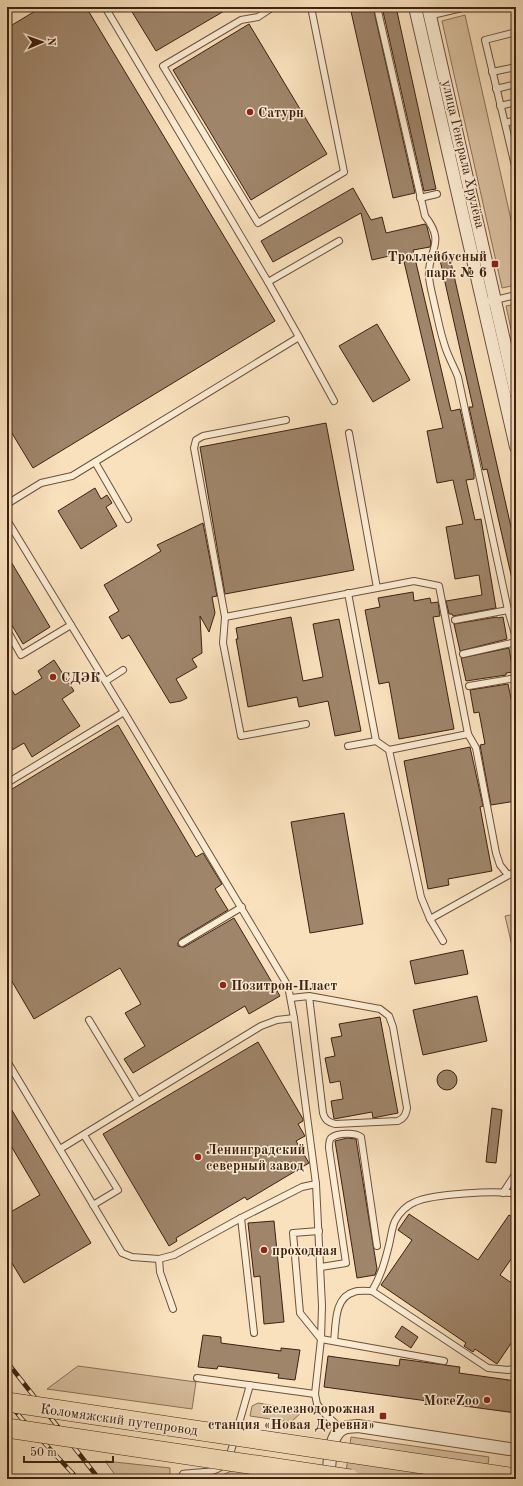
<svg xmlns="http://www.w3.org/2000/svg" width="523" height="1486" viewBox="0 0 523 1486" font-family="'Old Standard TT',serif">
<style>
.green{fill:#d9c0a0;stroke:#8c7058}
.building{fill:#9f856a;stroke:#3e2110}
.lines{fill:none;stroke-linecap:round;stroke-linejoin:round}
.lane-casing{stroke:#6d513b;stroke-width:8}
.street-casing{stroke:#6d513b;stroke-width:14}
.lane{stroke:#fbecd4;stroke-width:6}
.street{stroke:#fbecd4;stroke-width:12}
.rail-casing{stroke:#3e2110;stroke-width:4.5}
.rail{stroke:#fbecd4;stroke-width:3;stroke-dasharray:9;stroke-linecap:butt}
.primary-bridge-casing{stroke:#3e2110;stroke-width:20;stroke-linecap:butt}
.primary-bridge{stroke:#f9e1bd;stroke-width:19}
.poi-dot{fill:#8f2418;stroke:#fbecd4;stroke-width:1.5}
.labels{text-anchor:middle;stroke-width:3;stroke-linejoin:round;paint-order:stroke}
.poi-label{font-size:14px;font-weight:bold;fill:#3e2110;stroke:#fbecd4;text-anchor:start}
.street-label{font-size:14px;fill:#3e2110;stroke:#fbecd4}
</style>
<rect width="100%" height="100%" fill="#f9e1bd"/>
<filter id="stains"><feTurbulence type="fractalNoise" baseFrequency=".005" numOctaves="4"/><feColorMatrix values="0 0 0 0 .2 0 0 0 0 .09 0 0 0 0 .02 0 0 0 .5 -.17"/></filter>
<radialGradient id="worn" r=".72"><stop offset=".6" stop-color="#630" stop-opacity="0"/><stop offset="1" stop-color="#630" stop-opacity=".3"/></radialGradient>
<!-- green -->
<g class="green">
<path d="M465 15 516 242V285L502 288 442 21Z"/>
<path d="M516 304V352L506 306Z"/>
<path d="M516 914V963L505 916Z"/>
<path d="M78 1366 196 1382 192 1409 47 1389Z"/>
<path d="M258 1403 293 1409 302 1412 291 1422 250 1416 252 1406Z"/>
<path d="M351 1437 489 1457 486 1479H345Z"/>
<path d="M105 1461 170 1468V1479H118Z"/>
<path d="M242 1466 310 1479H202L220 1476Z"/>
</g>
<!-- building -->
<g class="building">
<path d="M42 7H86L275 321 33 468 7 425V28Z"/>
<path d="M129 7H231L156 51Z"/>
<path d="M350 7H373L415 193 393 198Z"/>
<path d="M382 7H396L436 189 424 191Z"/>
<path d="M249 24 327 154 251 200 173 70Z"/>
<path d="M353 188 371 220 382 217 386 233 425 224 427 227 431 243 430 247 413 250 451 411 460 409 474 472V479L466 480 475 520 481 519 496 608 453 616 452 614H449L446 601 482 595 479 575 455 579 446 527 463 524 453 480 437 483 427 431 443 428 402 253 372 260 361 213 273 262 261 241Z"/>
<path d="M450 258 516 549V579H512L487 469 483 470 469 407H473L440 260Z"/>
<path d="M377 324 410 380 373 402 339 346Z"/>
<path d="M326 423 354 570 225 594 200 447Z"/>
<path d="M95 488 101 499 107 495 112 503 106 507 117 526 81 549 58 511Z"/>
<path d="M203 523 217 596 212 597 215 613 209 632 200 616 202 653 192 659 197 667 176 679 187 698 181 701 170 703 129 635 122 639 109 617 119 611 104 585 161 551 157 545Z"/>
<path d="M7 555 50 627 23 644 7 617Z"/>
<path d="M413 592 414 601 430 598 431 603 438 602 440 616 433 617 454 729 399 739 389 682 379 684 365 610 380 607 378 598Z"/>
<path d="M291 617 303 681 323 677 313 624 339 619 361 731 335 736 328 701 299 707 297 697 248 707 236 639H238L236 628Z"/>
<path d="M497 617 498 618 503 617 507 639 460 651 454 624Z"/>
<path d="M509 648 513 672 506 673V675L466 681 461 658Z"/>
<path d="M54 660 74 691 62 699 80 726 32 757 24 743 7 753V683L15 695 42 678 38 671Z"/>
<path d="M508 684 515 717H516V801L491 805 480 745 485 744 479 712 474 713 470 690Z"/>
<path d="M118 725 196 857 203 853 222 884 215 889 228 910 180 939 178 943V946L182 947H184L234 918 280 996 249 1014 245 1006 133 1073 124 1059 145 1046 125 1013 141 1004 120 968 34 1019 7 973V792Z"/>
<path d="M470 747 483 806 480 807 492 871 448 879 449 885 428 889 404 761Z"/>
<path d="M344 813 363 924 310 933 291 822Z"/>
<path d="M463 950 468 974 415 984 410 961Z"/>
<path d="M477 996 487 1041 423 1055 413 1010Z"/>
<path d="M380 1017 398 1113 373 1118 372 1112 334 1119 331 1101 343 1099 340 1081 330 1083 325 1058 335 1056 331 1038 342 1036 339 1024Z"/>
<path d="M258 1042 303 1119V1121L298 1124 305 1136 296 1141 309 1163 247 1200 245 1197 176 1238 177 1241 169 1246 103 1134Z"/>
<circle cx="447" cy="1080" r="10"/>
<path d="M7 1102 91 1243 24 1283 7 1255V1214L40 1195 7 1139Z"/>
<path d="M492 1108 502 1110 496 1163 486 1162Z"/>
<path d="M347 1138 356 1139 377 1269 375 1275 357 1278 335 1141Z"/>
<path d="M409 1214 478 1260 509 1215 516 1219V1252L500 1275 516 1286V1336L497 1364 475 1349 473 1352 464 1346 466 1343 381 1285 412 1240 398 1230Z"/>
<path d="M274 1221 284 1322 264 1324 260 1276 254 1277 248 1223Z"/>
<path d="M402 1326 418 1337 411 1348 395 1337Z"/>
<path d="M203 1335 221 1337V1343L281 1351V1348L300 1350 295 1380 278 1378 279 1374 218 1366 217 1369 198 1367Z"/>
<path d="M328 1356 399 1366 400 1359 460 1367 459 1373 516 1381V1413L324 1387Z"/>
</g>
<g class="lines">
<!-- lane casing -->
<g class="lane-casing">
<g id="lane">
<path d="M105 7 268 282 339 241"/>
<path d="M273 7 258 17 241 20 163 66 258 223 344 172 311 7"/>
<path d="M377 7 425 216C447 244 427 250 429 277 430 287 433 297 435 307 438 319 440 331 444 343 447 355 454 366 458 377L508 610 516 638"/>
<path d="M7 10 11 7"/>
<path d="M428 16 466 7"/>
<path d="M516 32 485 40 516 170"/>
<path d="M492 72 516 67"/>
<path d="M496 89 516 84"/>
<path d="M500 106 516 102"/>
<path d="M505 123 516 120"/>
<path d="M420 198 437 194"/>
<path d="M268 282 299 337"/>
<path d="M483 303 516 295"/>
<path d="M286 420 203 436 196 440 194 448 225 617 414 581 439 586 468 734 476 748 496 853 500 865 508 875"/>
<path d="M349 433 377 588"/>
<path d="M95 462 128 519"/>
<path d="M7 504 41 483 72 476 299 337 334 401"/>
<path d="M7 520 124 712 288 986 294 1018 316 1184 322 1306 321 1339 315 1394 317 1404 323 1412 341 1429"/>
<path d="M348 593 376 741 389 750 421 897 430 919 443 941"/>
<path d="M225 617 223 643 241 736 306 724"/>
<path d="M455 620 508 610"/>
<path d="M7 630 21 655 71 625"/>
<path d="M463 654 516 642"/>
<path d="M106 681 123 670"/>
<path d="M469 686 516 678"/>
<path d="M348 746 376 741"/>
<path d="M389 750 468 734"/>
<path d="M7 783 124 712"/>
<path d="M430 919 516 871"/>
<path d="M182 943 242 907"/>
<path d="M291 998 309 996 380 1009 389 1016 393 1027 407 1108C406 1115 404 1118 398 1121L335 1124C328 1122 325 1120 323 1113L309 996"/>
<path d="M89 1020 138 1101"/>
<path d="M7 1061 122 1253 132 1257 159 1259 174 1255 241 1218 302 1187 316 1184"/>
<path d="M84 1135 118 1190 93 1205"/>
<path d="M60 1149 261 1026 277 1020 294 1018"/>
<path d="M503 1193 516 1173"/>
<path d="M241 1218 254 1333"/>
<path d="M319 1231 293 1233 300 1313 321 1339 444 1361"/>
<path d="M159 1259 160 1272 173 1309"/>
<path d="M321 1267 346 1263 329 1148C329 1144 329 1140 331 1138 337 1133 355 1132 361 1137L377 1246"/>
<path d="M372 1291C381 1276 385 1261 389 1245 391 1237 392 1227 395 1221 399 1213 407 1205 415 1202 432 1194 497 1190 516 1194"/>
<path d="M334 1341C336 1325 334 1297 354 1292 359 1290 366 1291 372 1291L488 1368 508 1370 516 1368"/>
<path d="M197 1378 315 1394"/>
<path d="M7 1467 8 1468 7 1474"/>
<path d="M181 1479 183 1474C203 1470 216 1477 229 1458L250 1385"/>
</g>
</g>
<!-- street casing -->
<g class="street-casing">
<g id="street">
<path d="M415 7 516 447"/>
<path d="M428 7 516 393"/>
<path d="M328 1479C330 1465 329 1436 342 1429 347 1426 352 1427 358 1426L516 1450"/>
</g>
</g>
<!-- lane -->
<use href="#lane" class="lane"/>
<!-- street -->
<use href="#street" class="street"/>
<!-- rail casing -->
<g class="rail-casing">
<g id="rail">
<path d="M7 1362 99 1479"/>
<path d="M7 1400 21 1418 78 1479"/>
</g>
</g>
<!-- rail -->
<use href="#rail" class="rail"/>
<!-- primary-bridge casing -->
<g class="primary-bridge-casing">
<g id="primary-bridge">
<path d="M7 1402 516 1478"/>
<path d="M7 1428 350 1479"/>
</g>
</g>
<!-- primary-bridge -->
<use href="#primary-bridge" class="primary-bridge"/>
</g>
<!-- markers -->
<g class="poi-dot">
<circle cx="250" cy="112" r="4"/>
<rect x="491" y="260" width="8" height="8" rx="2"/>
<circle cx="53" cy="677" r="4"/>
<circle cx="223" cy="985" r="4"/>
<circle cx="198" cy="1157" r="4"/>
<circle cx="264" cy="1250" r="4"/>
<circle cx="487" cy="1400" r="4"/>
<rect x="379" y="1412" width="8" height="8" rx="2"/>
</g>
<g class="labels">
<!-- poi labels -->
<g class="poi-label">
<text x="258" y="117">Сатурн</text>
<text x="487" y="261" text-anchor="end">Троллейбусный<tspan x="487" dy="16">парк № 6</tspan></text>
<text x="61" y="682">СДЭК</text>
<text x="231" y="990">Позитрон-Пласт</text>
<text x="206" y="1154">Ленинградский<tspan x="206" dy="16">северный завод</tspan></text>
<text x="272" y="1255">проходная</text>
<text x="479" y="1405" text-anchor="end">MoreZoo</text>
<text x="375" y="1413" text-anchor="end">железнодорожная<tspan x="375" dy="16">станция «Новая Деревня»</tspan></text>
</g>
<!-- street labels -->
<g class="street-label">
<text transform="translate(464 154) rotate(77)" y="5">улица Генерала Хрулёва</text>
<text transform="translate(119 1419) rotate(8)" y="5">Коломяжский путепровод</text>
</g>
</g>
<!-- margin -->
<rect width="523" height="1486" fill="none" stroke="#f9e1bd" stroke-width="24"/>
<rect x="8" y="8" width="507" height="1470" fill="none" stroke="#3e2110" stroke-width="2"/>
<rect x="12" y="12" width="499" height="1462" fill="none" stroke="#3e2110"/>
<!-- north arrow -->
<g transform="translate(42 42) rotate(88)" stroke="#fbecd4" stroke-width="3" paint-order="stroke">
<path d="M0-3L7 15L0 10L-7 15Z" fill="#3e2110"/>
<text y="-6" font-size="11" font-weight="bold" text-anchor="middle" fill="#3e2110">N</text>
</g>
<!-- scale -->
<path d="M24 1456v6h89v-6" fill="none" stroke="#3e2110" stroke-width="2"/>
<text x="30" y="1456" font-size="12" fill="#3e2110" stroke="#fbecd4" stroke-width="3" paint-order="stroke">50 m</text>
<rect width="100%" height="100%" filter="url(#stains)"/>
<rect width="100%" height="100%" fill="url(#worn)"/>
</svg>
